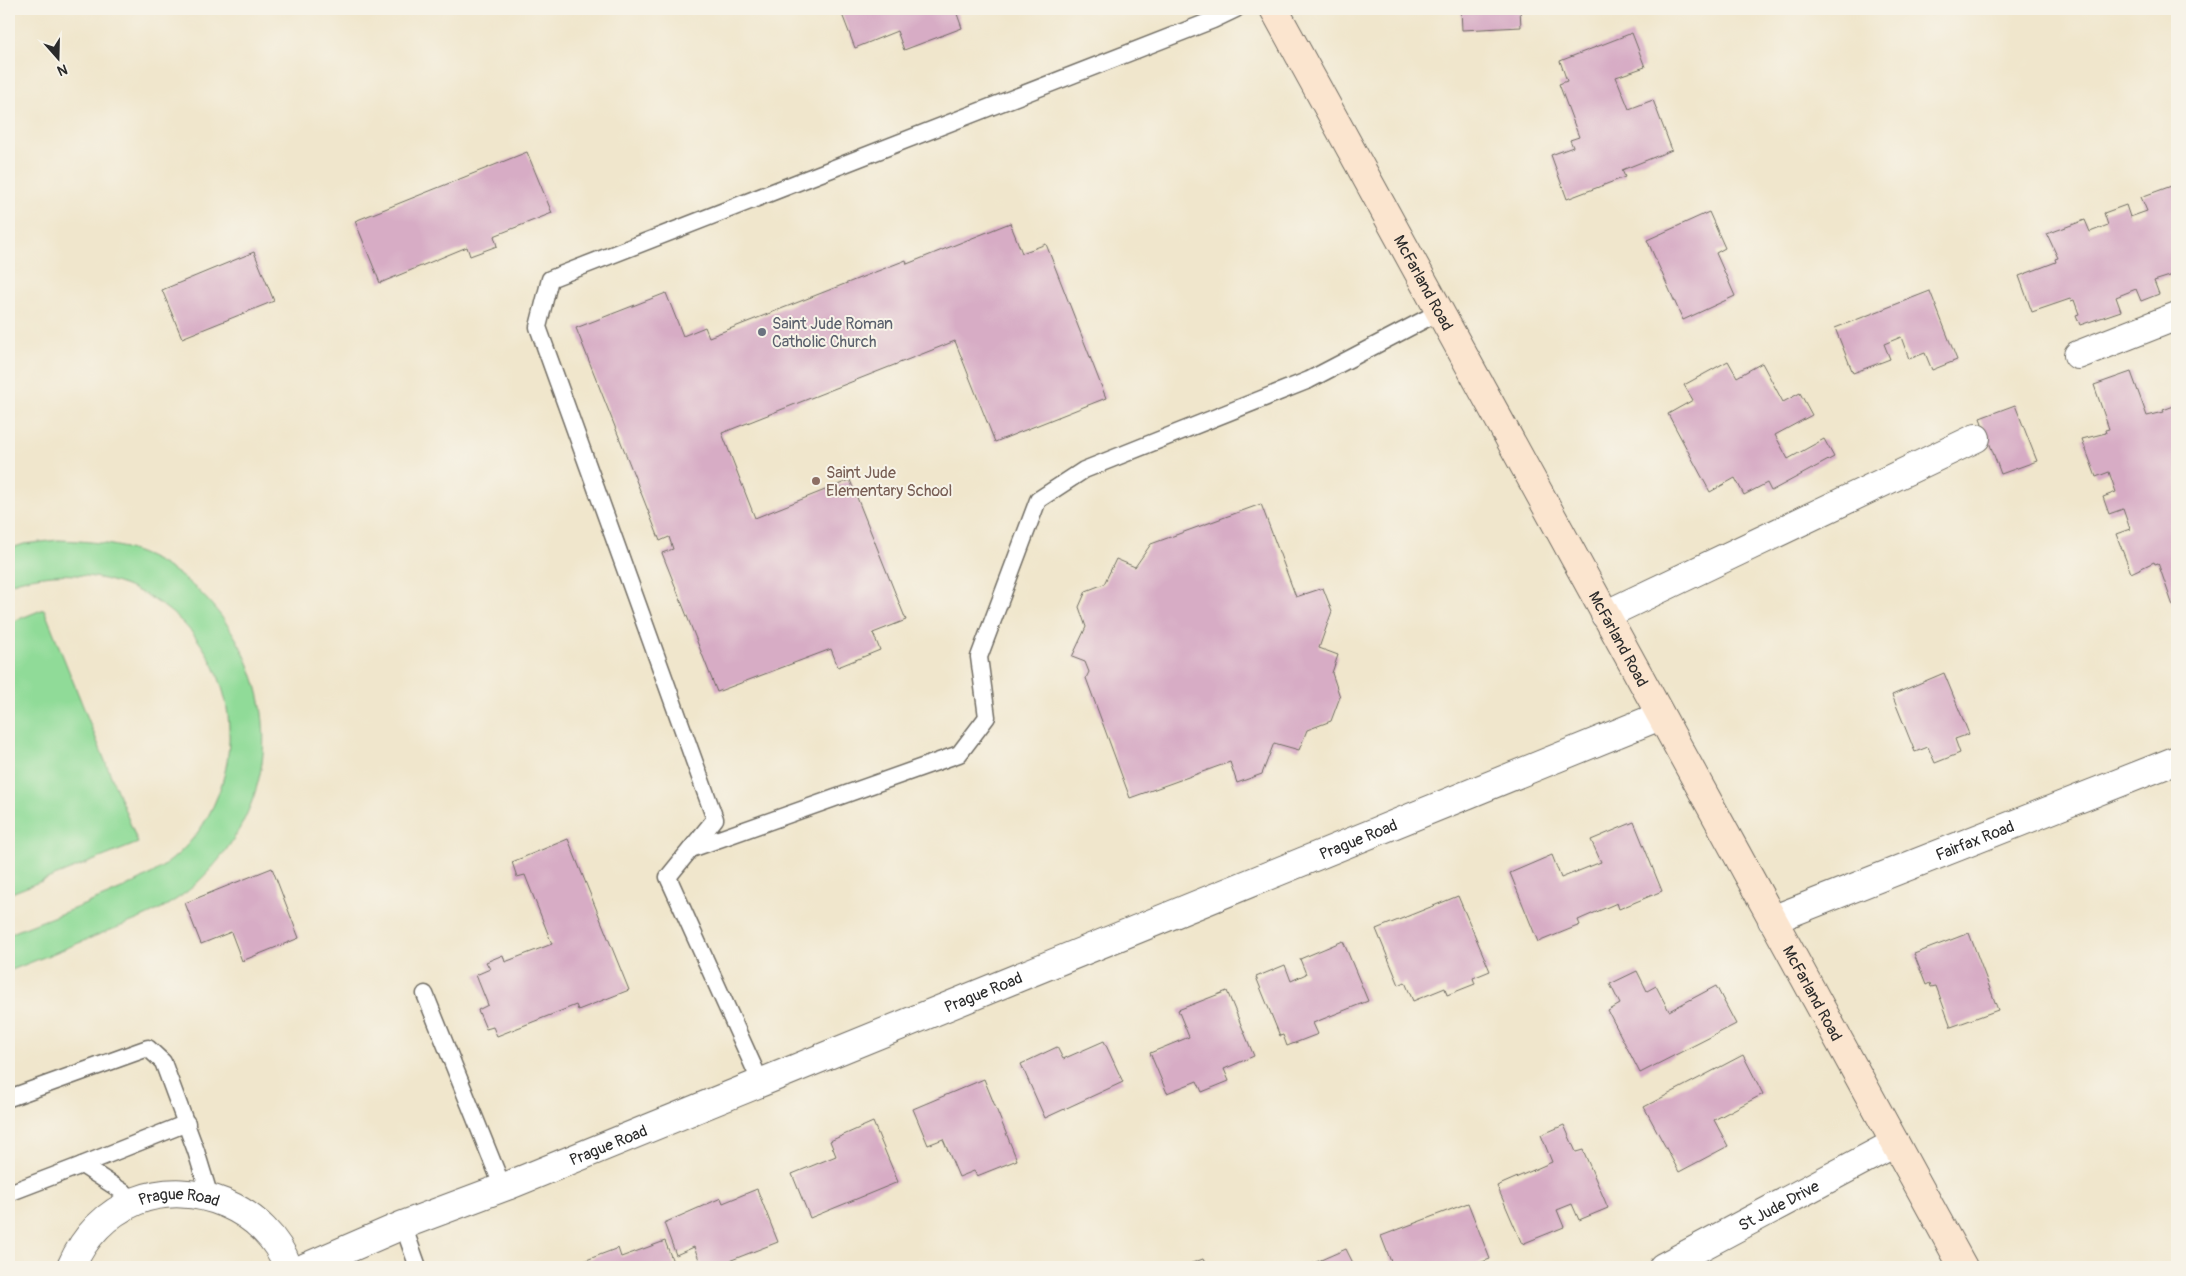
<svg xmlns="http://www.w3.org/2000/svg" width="2186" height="1276" viewBox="0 0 2186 1276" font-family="Pangolin,sans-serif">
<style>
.green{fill:#90db98;stroke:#5e8362}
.building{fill:#d7acc5}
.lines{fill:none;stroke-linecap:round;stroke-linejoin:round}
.lane-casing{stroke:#706c63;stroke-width:19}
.street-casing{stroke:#706c63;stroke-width:30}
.secondary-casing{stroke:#706c63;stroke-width:30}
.lane{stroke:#fff;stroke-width:16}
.street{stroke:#fff;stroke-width:28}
.secondary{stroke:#fbe5cf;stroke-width:28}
.worship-dot{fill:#6b7280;stroke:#f7f3e8;stroke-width:2}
.education-dot{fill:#8d6e63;stroke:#f7f3e8;stroke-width:2}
.labels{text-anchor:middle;stroke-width:4;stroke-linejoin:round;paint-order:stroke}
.street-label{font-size:16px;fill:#2b2b2b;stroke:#f7f3e8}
.worship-label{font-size:16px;fill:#5b616d;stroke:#f7f3e8;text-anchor:start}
.education-label{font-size:16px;fill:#785e54;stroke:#f7f3e8;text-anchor:start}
</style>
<rect width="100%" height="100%" fill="#f7f3e8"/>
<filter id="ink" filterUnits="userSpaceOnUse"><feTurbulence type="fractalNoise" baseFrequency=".02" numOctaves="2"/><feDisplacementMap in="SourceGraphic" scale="10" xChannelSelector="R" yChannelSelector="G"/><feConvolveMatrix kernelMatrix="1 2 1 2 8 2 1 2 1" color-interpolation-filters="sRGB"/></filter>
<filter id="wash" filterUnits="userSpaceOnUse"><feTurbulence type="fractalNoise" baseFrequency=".0096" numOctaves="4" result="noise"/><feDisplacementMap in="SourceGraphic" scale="20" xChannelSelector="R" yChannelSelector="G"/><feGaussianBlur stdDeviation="1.12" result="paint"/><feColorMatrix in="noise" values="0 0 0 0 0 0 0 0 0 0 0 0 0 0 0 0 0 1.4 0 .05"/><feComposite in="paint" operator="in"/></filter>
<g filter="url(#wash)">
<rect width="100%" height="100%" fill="#f0e6cc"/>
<!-- green -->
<g class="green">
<path d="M58 540C81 541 103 542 125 548 214 574 275 673 262 763 255 808 232 850 199 881 172 908 135 921 100 934 70 947 39 959 9 971V934C35 924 60 914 86 904 124 888 161 875 189 843 209 821 222 791 227 762 247 636 126 544 9 584V549L24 544Z"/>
<path d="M44 609 138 843 9 894V623Z"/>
</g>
<g id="blocks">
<!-- building -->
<g class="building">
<path d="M840 9H961L956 11 962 28 904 50 897 31 855 48Z"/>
<path d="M1461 9H1520L1521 27 1462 30Z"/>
<path d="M1632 33 1645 67 1616 77 1629 109 1653 100 1672 150 1622 170 1625 177 1567 199 1551 155 1573 147 1570 140 1579 137 1559 84 1567 81 1560 61Z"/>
<path d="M527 152 552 213 494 236 497 246 470 256 467 247 380 283 355 221Z"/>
<path d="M2177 184V287L2173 275 2154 281 2159 294 2141 301 2136 289 2116 297 2121 311 2080 325 2076 315 2079 314 2074 300 2071 301 2070 299 2032 312 2019 276 2056 262 2055 259 2058 258 2047 234 2085 220 2090 232 2108 225 2104 213 2126 205 2130 217 2147 211 2141 197Z"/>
<path d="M1709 212 1725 248 1716 253 1735 296 1683 320 1647 240Z"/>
<path d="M1010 223 1022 253 1046 244 1106 398 995 442 955 341 722 433 755 518 850 480 906 620 873 633 880 650 838 667 831 649 717 692 662 553 673 549 669 537 660 541 576 328 666 293 683 336 705 327 709 337 906 260 907 264Z"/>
<path d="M254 252 274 301 182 338 162 290Z"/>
<path d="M1930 291 1957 360 1932 370 1925 353 1909 359 1901 337 1884 344 1890 359 1853 373 1835 328Z"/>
<path d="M1728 361 1737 377 1762 363 1783 402 1800 393 1812 415 1775 435 1788 459 1824 439 1834 457 1771 491 1767 483 1744 495 1735 478 1710 492 1668 414 1693 400 1684 385Z"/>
<path d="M2131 372 2147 416 2164 412 2163 410 2174 406 2177 414V448L2176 449 2177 453V604L2173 606 2158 563 2155 564 2154 562 2131 573 2116 534 2130 529 2123 509 2109 514 2103 497 2116 492 2109 472 2096 477 2082 439 2106 433 2105 430 2109 429 2094 385Z"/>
<path d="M2015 405 2037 461 2001 474 1980 418Z"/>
<path d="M1261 504 1296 597 1323 588 1332 611 1319 648 1338 655 1332 673 1340 697 1331 721 1307 730 1299 750 1274 743 1262 774 1237 783 1230 762 1130 798 1086 678 1089 672 1085 662 1072 657 1086 627 1079 607 1086 591 1104 584 1116 559 1135 567 1151 544Z"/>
<path d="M1944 673 1969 734 1955 739 1960 753 1935 763 1928 747 1915 752 1892 695Z"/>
<path d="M1634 822 1662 891 1619 909 1617 903 1578 920 1580 925 1538 942 1510 873 1552 855 1561 878 1601 862 1591 840Z"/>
<path d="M568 839 629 990 578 1010 576 1005 497 1036 493 1027 486 1029 478 1010 488 1005 476 975 490 969 486 962 503 955 505 962 552 944 525 875 517 877 512 862Z"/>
<path d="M272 868 299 938 242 961 231 932 201 944 185 903Z"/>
<path d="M1458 896 1490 971 1473 978 1475 984 1447 995 1445 988 1413 1001 1405 982 1399 985 1376 929Z"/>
<path d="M1969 933 1998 1010 1951 1027 1936 986 1931 987 1930 983 1926 985 1914 954Z"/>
<path d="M1343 941 1368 1001 1313 1023 1318 1034 1287 1046 1283 1035 1280 1036 1256 977 1285 965 1291 981 1306 974 1300 959Z"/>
<path d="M1637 971 1647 991 1656 986 1669 1011 1716 986 1736 1024 1640 1073 1608 1011 1620 1004 1610 984Z"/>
<path d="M1227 991 1254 1056 1224 1069 1229 1081 1202 1092 1197 1081 1167 1093 1150 1053 1189 1037 1178 1010Z"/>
<path d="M1104 1041 1123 1082 1045 1118 1021 1064 1057 1047 1063 1059Z"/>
<path d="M1743 1055 1763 1094 1714 1120 1728 1146 1679 1172 1644 1107Z"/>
<path d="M984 1079 1017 1160 977 1176 974 1171 959 1177 943 1139 928 1145 913 1109Z"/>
<path d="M873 1122 898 1182 810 1218 792 1174 836 1156 830 1141Z"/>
<path d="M1564 1125 1576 1152 1583 1150 1608 1208 1579 1220 1572 1204 1557 1210 1564 1227 1522 1244 1497 1186 1552 1162 1541 1135Z"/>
<path d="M757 1189 778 1242 729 1261 732 1267H702L694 1247 676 1255 664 1223 721 1198 723 1203Z"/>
<path d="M1468 1203 1490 1259 1469 1267H1393L1381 1236Z"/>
<path d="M665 1241 675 1267H568L618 1248 621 1257Z"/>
<path d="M1346 1249 1355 1267H1305Z"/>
<path d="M1203 1259 1207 1267H1181Z"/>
</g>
</g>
</g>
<g filter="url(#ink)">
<use href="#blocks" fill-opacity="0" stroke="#706c63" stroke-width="1"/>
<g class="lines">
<!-- lane casing -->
<g class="lane-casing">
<g id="lane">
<path d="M691 849 959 754 987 717 979 657 1038 500 1084 470 1309 380 1439 312"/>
<path d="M425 994 503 1188"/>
<path d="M761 1083 668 877 715 819 538 327 550 279 1213 20 1236 9"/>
<path d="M9 1098 148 1048 163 1062 196 1151 210 1197"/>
<path d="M82 1165 187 1123"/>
<path d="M9 1193 82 1165 137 1201"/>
<path d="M403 1225 418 1267"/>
</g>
</g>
<!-- street casing -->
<g class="street-casing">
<g id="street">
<path d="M2078 355 2177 316"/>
<path d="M1605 615 1976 438"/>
<path id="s1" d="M1772 920 2177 760"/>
<path id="s2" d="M71 1267C84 1237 105 1214 136 1201 194 1178 267 1209 288 1267"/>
<path id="s3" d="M306 1267 403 1225 507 1186 1660 716"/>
<path id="s4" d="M1663 1267 1895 1143"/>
</g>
</g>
<!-- secondary casing -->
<g class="secondary-casing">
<g id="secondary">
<path id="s5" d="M1274 9 1963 1267"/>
</g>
</g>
<!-- lane -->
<use href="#lane" class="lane"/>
<!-- street -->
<use href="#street" class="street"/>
<!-- secondary -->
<use href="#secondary" class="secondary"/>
</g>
</g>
<!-- markers -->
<circle class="worship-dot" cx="762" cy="332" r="5"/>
<circle class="education-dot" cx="816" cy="481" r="5"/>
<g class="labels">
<!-- street labels -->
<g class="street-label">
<text dy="6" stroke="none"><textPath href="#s5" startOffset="312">McFarland Road</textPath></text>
<text dy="6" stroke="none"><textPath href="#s5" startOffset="718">McFarland Road</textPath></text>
<text dy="6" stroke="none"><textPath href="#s3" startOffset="1136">Prague Road</textPath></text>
<text dy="6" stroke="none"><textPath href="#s1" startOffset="218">Fairfax Road</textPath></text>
<text dy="6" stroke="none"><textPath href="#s3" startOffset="731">Prague Road</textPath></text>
<text dy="6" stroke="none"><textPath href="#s5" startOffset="1122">McFarland Road</textPath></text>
<text dy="6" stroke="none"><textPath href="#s3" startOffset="326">Prague Road</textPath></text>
<text dy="6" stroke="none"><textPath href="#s2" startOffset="139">Prague Road</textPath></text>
<text dy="6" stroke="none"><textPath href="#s4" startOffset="131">St Jude Drive</textPath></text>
</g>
<!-- worship labels -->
<g class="worship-label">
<text x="772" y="329">Saint Jude Roman<tspan x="772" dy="18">Catholic Church</tspan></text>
</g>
<!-- education labels -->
<g class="education-label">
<text x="826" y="478">Saint Jude<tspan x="826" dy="18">Elementary School</tspan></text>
</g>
</g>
<!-- margin -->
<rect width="2186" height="1276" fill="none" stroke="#f7f3e8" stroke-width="30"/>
<!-- north arrow -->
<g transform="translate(58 58) rotate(160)" stroke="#f7f3e8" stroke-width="4" paint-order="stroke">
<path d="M0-4L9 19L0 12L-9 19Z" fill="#2b2b2b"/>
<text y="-8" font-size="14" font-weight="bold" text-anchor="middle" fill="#2b2b2b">N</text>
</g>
</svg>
